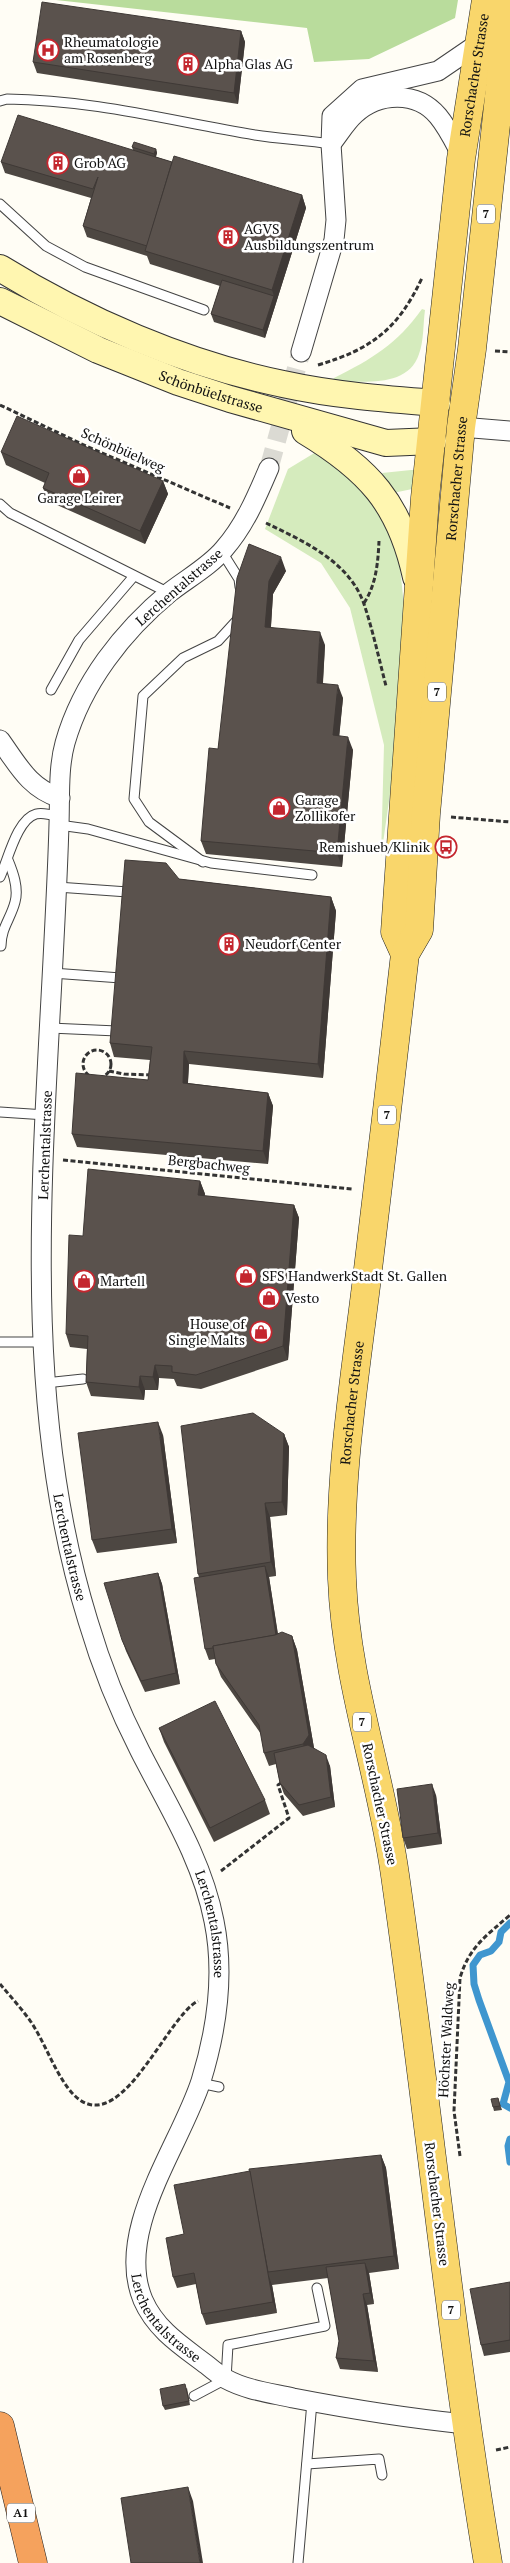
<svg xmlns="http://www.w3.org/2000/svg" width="510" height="2563" viewBox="0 0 510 2563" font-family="'PT Serif',serif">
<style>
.green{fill:#d5ebbd}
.forest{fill:#b9dc9c}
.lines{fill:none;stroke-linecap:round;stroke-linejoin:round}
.stream{stroke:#3f96cf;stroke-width:7}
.minor-tunnel{stroke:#dbdad3;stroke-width:19;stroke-dasharray:19 9;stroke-linecap:butt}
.service-casing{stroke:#444;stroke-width:11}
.minor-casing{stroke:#444;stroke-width:21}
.secondary-casing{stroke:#333;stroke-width:28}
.primary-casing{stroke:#222;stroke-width:29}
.motorway-casing{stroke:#222;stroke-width:29}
.path{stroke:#333;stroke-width:3;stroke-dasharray:5 2.5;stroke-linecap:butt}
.service{stroke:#fff;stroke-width:9}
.minor{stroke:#fff;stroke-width:19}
.secondary{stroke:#fff6b0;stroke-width:26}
.primary{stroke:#f9d66b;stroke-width:28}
.motorway{stroke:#f5a25d;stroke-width:28}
.wall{fill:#4d4742}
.shaded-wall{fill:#3f3936}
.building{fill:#5a524d;stroke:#3f3936}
.labels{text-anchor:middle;stroke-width:5;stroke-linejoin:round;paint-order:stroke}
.shield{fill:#fff;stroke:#585858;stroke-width:1}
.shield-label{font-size:12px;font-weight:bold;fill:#111}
.poi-label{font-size:14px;fill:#111;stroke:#fff;text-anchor:start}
.street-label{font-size:14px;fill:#111;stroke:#fff}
</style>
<rect width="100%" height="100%" fill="#fffdf5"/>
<!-- green -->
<g class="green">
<path d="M422 309 425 310C423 324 424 341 419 354 408 389 360 381 332 381L334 378C372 359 397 344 422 309Z"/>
<path d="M316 452 373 495 398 548 404 606 402 710 381 857 384 745 350 608 321 563 265 529 288 469Z"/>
<path d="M411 470H415L417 488 393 493 382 473Z"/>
</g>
<!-- forest -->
<path class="forest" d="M56 0H458L455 18 369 59 314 62 307 28Z"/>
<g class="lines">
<!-- stream -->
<g class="stream">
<path d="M510 1923 501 1932 499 1942 491 1951 480 1955 473 1965 474 1984 479 2000 509 2082 503 2104 510 2108"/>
<path d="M510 2139 508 2146 510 2162"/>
</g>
<!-- minor-tunnel -->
<path class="minor-tunnel" d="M269 468 301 352"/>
<!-- service casing -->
<g class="service-casing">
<g id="service">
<path d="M0 101 7 99C94 100 171 121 255 135 280 139 306 140 331 144"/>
<path d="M0 204 46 246 85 267 204 310"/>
<path d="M0 504 10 513 169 593"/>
<path d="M222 552 239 579 240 587"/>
<path d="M51 690 79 640 134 576"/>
<path d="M59 825 88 829 211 863 312 875"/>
<path d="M203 862 149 822 134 799 143 696 183 658 218 641 239 618"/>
<path d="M0 877C8 860 17 819 36 814 44 812 52 815 59 817"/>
<path d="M57 887 128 892"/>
<path d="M1 946C1 928 11 918 15 902 19 888 13 872 8 860"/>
<path d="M52 973 121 978"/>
<path d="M50 1028 117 1031"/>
<path d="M0 1112 46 1115"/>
<path d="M0 1342H43"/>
<path d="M45 1383 83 1379"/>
<path d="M200 2083 219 2087"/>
<path d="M194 2396 226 2379 228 2345 325 2326 317 2288"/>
<path d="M307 2464 379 2459 382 2475"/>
<path d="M298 2563 312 2402"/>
</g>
</g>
<!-- minor casing -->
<g class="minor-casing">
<g id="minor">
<path d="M331 144C339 134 346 122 355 114 379 92 417 91 438 116 448 128 455 143 462 156"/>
<path d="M301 352 334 240 336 220 331 144 332 116 362 89 438 71 479 43"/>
<path d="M461 427 510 431"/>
<path id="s1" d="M269 468C257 496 245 525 224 549 210 566 188 578 170 592 123 631 82 683 65 743 58 768 60 798 59 824 58 862 56 901 54 940 43 1166 20 1402 88 1621 101 1665 119 1710 140 1751 168 1806 202 1859 214 1921 225 1975 217 2029 201 2081 180 2146 114 2231 143 2300 156 2330 182 2346 207 2365 213 2370 219 2375 226 2379 246 2390 271 2393 293 2398 350 2409 407 2418 465 2424"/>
<path d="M0 740C18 765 29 788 60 798"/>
</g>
</g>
<!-- secondary casing -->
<g class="secondary-casing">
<g id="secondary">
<path d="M0 268C84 320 185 364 283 384 333 395 385 399 437 403"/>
<path id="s2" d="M0 301 98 350 178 382 230 399 386 443 433 441"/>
<path d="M305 431C368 469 400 503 416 577"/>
</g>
</g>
<!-- primary casing -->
<g class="primary-casing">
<g id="primary">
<path id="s3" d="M405 954 395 932 425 498 461 159 486 0"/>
<path id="s4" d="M488 2563C450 2335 428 2104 395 1875 381 1774 346 1683 342 1579 338 1481 354 1383 366 1286 380 1175 392 1065 405 954L419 930 426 814 461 427 472 349 503 59V0"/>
</g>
</g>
<!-- motorway casing -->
<g class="motorway-casing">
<path id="motorway" d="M0 2426 33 2563"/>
</g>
<!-- path -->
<g class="path">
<path d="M495 351 510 352"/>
<path d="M318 365C372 349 398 329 422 278"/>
<path d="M0 405 86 446 230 508"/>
<path d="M266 523C303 541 349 561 364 604 373 631 379 659 386 686"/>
<path d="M364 603C376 585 378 563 379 541"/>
<path d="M451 817 510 822"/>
<circle cx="97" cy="1064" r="14"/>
<path d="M109 1071 124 1074 151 1075"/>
<path d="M63 1160 352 1189"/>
<path d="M221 1871 289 1818 278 1785 281 1783"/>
<path d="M0 1984C10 1996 22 2009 31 2022 45 2043 53 2068 68 2088 116 2152 165 2017 198 2001"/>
<path d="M460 2156 454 2111 460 1978C469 1947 486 1936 510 1915"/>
<path d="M496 2450 510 2447"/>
</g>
<!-- service -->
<use href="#service" class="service"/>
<!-- minor -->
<use href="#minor" class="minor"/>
<!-- secondary -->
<use href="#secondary" class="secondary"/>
<!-- primary -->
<use href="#primary" class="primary"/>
<!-- motorway -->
<use href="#motorway" class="motorway"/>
</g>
<!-- wall -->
<g class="wall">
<path d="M241 31 245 42 238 104 37 73 33 62Z"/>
<path d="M132 147 156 149 157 153 156 157 172 162 302 195 306 208 265 338 214 322 211 314 220 286 150 264 147 256 87 237 83 226 91 198 5 173 1 162 133 150Z"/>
<path d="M1 452 163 481 168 494 145 544 48 501 43 488 45 483 6 465Z"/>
<path d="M249 544 286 571 273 594 271 627 325 645 323 683 343 698 339 736 353 750 342 867 206 854 201 841 218 749Z"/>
<path d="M179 879 331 897 336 911 323 1078 189 1064 188 1083 268 1093 273 1106 268 1164 77 1147 72 1134 148 1080 150 1060 114 1057 110 1043Z"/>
<path d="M200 1181 205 1194 204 1196 294 1205 299 1218 288 1360 201 1389 177 1386 174 1379 159 1378 158 1390H145L144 1400 91 1396 86 1382 87 1349 70 1347 66 1334 83 1236Z"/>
<path d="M284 1434 289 1447 287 1515 270 1517 276 1576 269 1577 278 1634 292 1636 297 1650 314 1748 330 1766 335 1807 303 1816 284 1794 280 1783 276 1764 269 1766 264 1753 261 1734 221 1677 216 1664 215 1659 209 1660 205 1649 199 1577 198 1574Z"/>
<path d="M163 1435 177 1543 97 1553 92 1540Z"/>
<path d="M158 1573 162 1584 180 1684 145 1692 126 1651 122 1640Z"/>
<path d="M159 1728 265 1800 270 1814 214 1842 164 1742Z"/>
<path d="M436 1795 442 1844 407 1849 403 1838Z"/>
<path d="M498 2098 502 2110 494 2111 493 2107Z"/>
<path d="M381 2155 386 2168 399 2269 369 2273 374 2304 367 2305 378 2372 340 2369 336 2358 339 2341 328 2278 272 2285 277 2313 206 2325 202 2314 196 2284 177 2288 173 2277 184 2234Z"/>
<path d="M510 2282V2352L484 2356 481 2345Z"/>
<path d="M187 2388 190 2405 165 2410 163 2406Z"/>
</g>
<!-- shaded-wall -->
<g class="shaded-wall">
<path d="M241 31 245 42 238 104 234 93Z"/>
<path d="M156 149 157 153 155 158 154 154Z"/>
<path d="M302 195 306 208 265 338 263 330 274 296 272 290Z"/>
<path d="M163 481 168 494 145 544 140 531Z"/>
<path d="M281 557 286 571 273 594 270 640 265 627 269 581Z"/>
<path d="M320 632 325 645 322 696 317 683Z"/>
<path d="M338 685 343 698 338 749 333 735Z"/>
<path d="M348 737 353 750 342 867 337 853Z"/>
<path d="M331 897 336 911 323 1078 318 1064Z"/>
<path d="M184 1051 189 1064 187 1096 183 1083Z"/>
<path d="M268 1093 273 1106 268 1164 263 1151Z"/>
<path d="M200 1181 205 1194 203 1208 198 1195Z"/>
<path d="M294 1205 299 1218 288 1360 283 1346Z"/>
<path d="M155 1365 159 1378 158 1390 153 1377Z"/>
<path d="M140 1376 145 1390 144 1400 139 1387Z"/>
<path d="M158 1422 163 1435 177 1543 172 1529Z"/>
<path d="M284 1434 289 1447 287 1515 282 1502Z"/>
<path d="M265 1503 270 1517 276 1576 271 1562Z"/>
<path d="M265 1566 269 1577 280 1649 276 1638Z"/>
<path d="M158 1573 162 1584 180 1684 176 1673Z"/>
<path d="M292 1636 297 1650 314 1748 308 1757 303 1744Z"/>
<path d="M326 1755 330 1766 335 1807 331 1797Z"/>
<path d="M432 1784 436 1795 442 1844 438 1833Z"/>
<path d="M381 2155 386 2168 399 2269 394 2256Z"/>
<path d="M365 2263 369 2273 374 2304 370 2293Z"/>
<path d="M268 2274 272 2285 277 2313 273 2302Z"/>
<path d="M363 2294 367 2305 378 2372 374 2361Z"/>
<path d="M188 2487 193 2501 203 2563H200Z"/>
</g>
<!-- building -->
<g class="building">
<path d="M42 2 241 31 234 93 33 62Z"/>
<path d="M18 115 172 162 147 246 83 226 98 177 93 189 1 162Z"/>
<path d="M134 142 156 149 154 154 132 147Z"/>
<path d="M174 156 302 195 272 290 145 251Z"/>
<path d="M222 280 274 296 263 330 211 314Z"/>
<path d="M17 416 163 481 140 531 43 488 49 473 1 452Z"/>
<path d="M249 544 281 557 269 581 265 627 320 632 317 683 338 685 333 735 348 737 337 853 201 841 209 748 218 749 237 578Z"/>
<path d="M125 860 166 863 179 879 331 897 318 1064 184 1051 183 1083 268 1093 263 1151 72 1134 76 1073 148 1080 152 1047 110 1043Z"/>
<path d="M88 1169 200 1181 198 1195 294 1205 283 1346 196 1375 172 1372V1366L155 1365 153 1377 140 1376 139 1387 86 1382 88 1336 66 1334 69 1235 83 1236Z"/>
<path d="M253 1413 284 1434 282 1502 265 1503 271 1562 198 1574 181 1426Z"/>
<path d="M158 1422 172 1529 92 1540 78 1433Z"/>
<path d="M265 1566 276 1635 213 1646V1648L205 1649 194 1578Z"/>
<path d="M158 1573 176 1673 141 1681 122 1640 104 1583Z"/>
<path d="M282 1632 292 1636 309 1735 303 1744 264 1753 259 1725 216 1664 213 1646 275 1635Z"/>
<path d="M215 1701 265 1800 210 1828 159 1728Z"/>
<path d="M308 1745 326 1755 331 1797 299 1805 280 1783 274 1753Z"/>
<path d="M432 1784 438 1833 403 1838 397 1789Z"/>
<path d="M498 2098 500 2106 493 2107 491 2099Z"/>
<path d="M381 2155 394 2256 268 2272 249 2169Z"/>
<path d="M250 2171 273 2302 202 2314 194 2273 173 2277 166 2238 184 2234 174 2185Z"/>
<path d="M365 2263 370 2293 363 2294 374 2361 336 2358 339 2341 326 2267Z"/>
<path d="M510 2282V2340L481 2345 470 2289Z"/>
<path d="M185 2384 189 2401 163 2406 160 2389Z"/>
<path d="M188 2487 200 2563H131L121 2498Z"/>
</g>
<!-- icons -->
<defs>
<g id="hospital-ring" transform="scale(1.125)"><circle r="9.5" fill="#fff" stroke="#c4262e" stroke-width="1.5"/><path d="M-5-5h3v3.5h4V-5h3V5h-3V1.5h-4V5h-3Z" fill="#c4262e"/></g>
<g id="building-ring" transform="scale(1.125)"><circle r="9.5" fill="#fff" stroke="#c4262e" stroke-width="1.5"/><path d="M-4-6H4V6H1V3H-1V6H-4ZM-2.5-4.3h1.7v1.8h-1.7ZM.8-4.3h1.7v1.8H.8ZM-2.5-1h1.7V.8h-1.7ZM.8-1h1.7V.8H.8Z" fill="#c4262e"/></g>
<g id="shop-ring" transform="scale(1.125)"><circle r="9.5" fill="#fff" stroke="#c4262e" stroke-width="1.5"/><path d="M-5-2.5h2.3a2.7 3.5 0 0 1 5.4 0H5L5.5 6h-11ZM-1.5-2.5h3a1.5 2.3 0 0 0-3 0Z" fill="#c4262e"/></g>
<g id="bus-ring" transform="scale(1.125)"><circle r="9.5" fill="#fff" stroke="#c4262e" stroke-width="1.5"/><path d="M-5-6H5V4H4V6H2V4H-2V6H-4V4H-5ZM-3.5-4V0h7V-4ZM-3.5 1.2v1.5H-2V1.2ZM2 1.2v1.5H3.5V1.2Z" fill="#c4262e"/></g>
</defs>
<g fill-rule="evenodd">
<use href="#hospital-ring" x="48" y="50"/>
<use href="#building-ring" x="188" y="64"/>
<use href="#building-ring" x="58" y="163"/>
<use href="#building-ring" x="228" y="237"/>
<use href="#shop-ring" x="79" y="476"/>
<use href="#shop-ring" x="279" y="808"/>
<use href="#bus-ring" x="446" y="847"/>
<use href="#building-ring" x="229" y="944"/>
<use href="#shop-ring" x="246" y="1276"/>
<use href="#shop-ring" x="84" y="1281"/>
<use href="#shop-ring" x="269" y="1298"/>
<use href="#shop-ring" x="261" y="1332"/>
</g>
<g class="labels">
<!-- shield labels -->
<g class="shield">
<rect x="477" y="204.5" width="18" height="19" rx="4"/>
<rect x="428" y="682.5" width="18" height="19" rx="4"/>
<rect x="378" y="1105.5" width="18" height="19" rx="4"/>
<rect x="353" y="1712.5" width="18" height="19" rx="4"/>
<rect x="442" y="2300.5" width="18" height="19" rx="4"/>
<rect x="7" y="2503.5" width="28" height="19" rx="4"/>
</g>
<g class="shield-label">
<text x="486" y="218">7</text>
<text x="437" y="696">7</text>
<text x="387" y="1119">7</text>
<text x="362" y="1726">7</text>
<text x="451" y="2314">7</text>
<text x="21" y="2517">A1</text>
</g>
<!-- poi labels -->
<g class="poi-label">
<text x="64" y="47">Rheumatologie<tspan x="64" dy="16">am Rosenberg</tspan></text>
<text x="204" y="69">Alpha Glas AG</text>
<text x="74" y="168">Grob AG</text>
<text x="244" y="234">AGVS<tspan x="244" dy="16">Ausbildungszentrum</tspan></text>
<text x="79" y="503" text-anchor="middle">Garage Leirer</text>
<text x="295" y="805">Garage<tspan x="295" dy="16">Zollikofer</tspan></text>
<text x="430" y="852" text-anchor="end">Remishueb/Klinik</text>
<text x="245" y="949">Neudorf Center</text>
<text x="262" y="1281">SFS HandwerkStadt St. Gallen</text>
<text x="100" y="1286">Martell</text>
<text x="285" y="1303">Vesto</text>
<text x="245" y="1329" text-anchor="end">House of<tspan x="245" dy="16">Single Malts</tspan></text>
</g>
<!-- street labels -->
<g class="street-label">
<text dy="5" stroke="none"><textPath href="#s3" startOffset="885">Rorschacher Strasse</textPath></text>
<text dy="5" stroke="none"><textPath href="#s2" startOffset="230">Schönbüelstrasse</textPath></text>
<text transform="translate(123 450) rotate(24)" y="5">Schönbüelweg</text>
<text dy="5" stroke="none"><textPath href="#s4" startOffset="2105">Rorschacher Strasse</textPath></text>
<text transform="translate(179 587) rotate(-41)" y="5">Lerchentalstrasse</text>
<text transform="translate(45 1145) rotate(-88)" y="5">Lerchentalstrasse</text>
<text transform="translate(209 1164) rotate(6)" y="5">Bergbachweg</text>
<text dy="5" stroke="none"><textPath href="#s4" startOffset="1172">Rorschacher Strasse</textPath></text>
<text dy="5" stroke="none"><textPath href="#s1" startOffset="1156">Lerchentalstrasse</textPath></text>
<text transform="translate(380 1804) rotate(78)" y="5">Rorschacher Strasse</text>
<text dy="5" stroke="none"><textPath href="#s1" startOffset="1561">Lerchentalstrasse</textPath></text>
<text transform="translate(446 2040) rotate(-87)" y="5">Höchster Waldweg</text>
<text transform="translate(437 2204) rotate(83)" y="5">Rorschacher Strasse</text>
<text dy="5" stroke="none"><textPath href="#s1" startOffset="1981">Lerchentalstrasse</textPath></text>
</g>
</g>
</svg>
